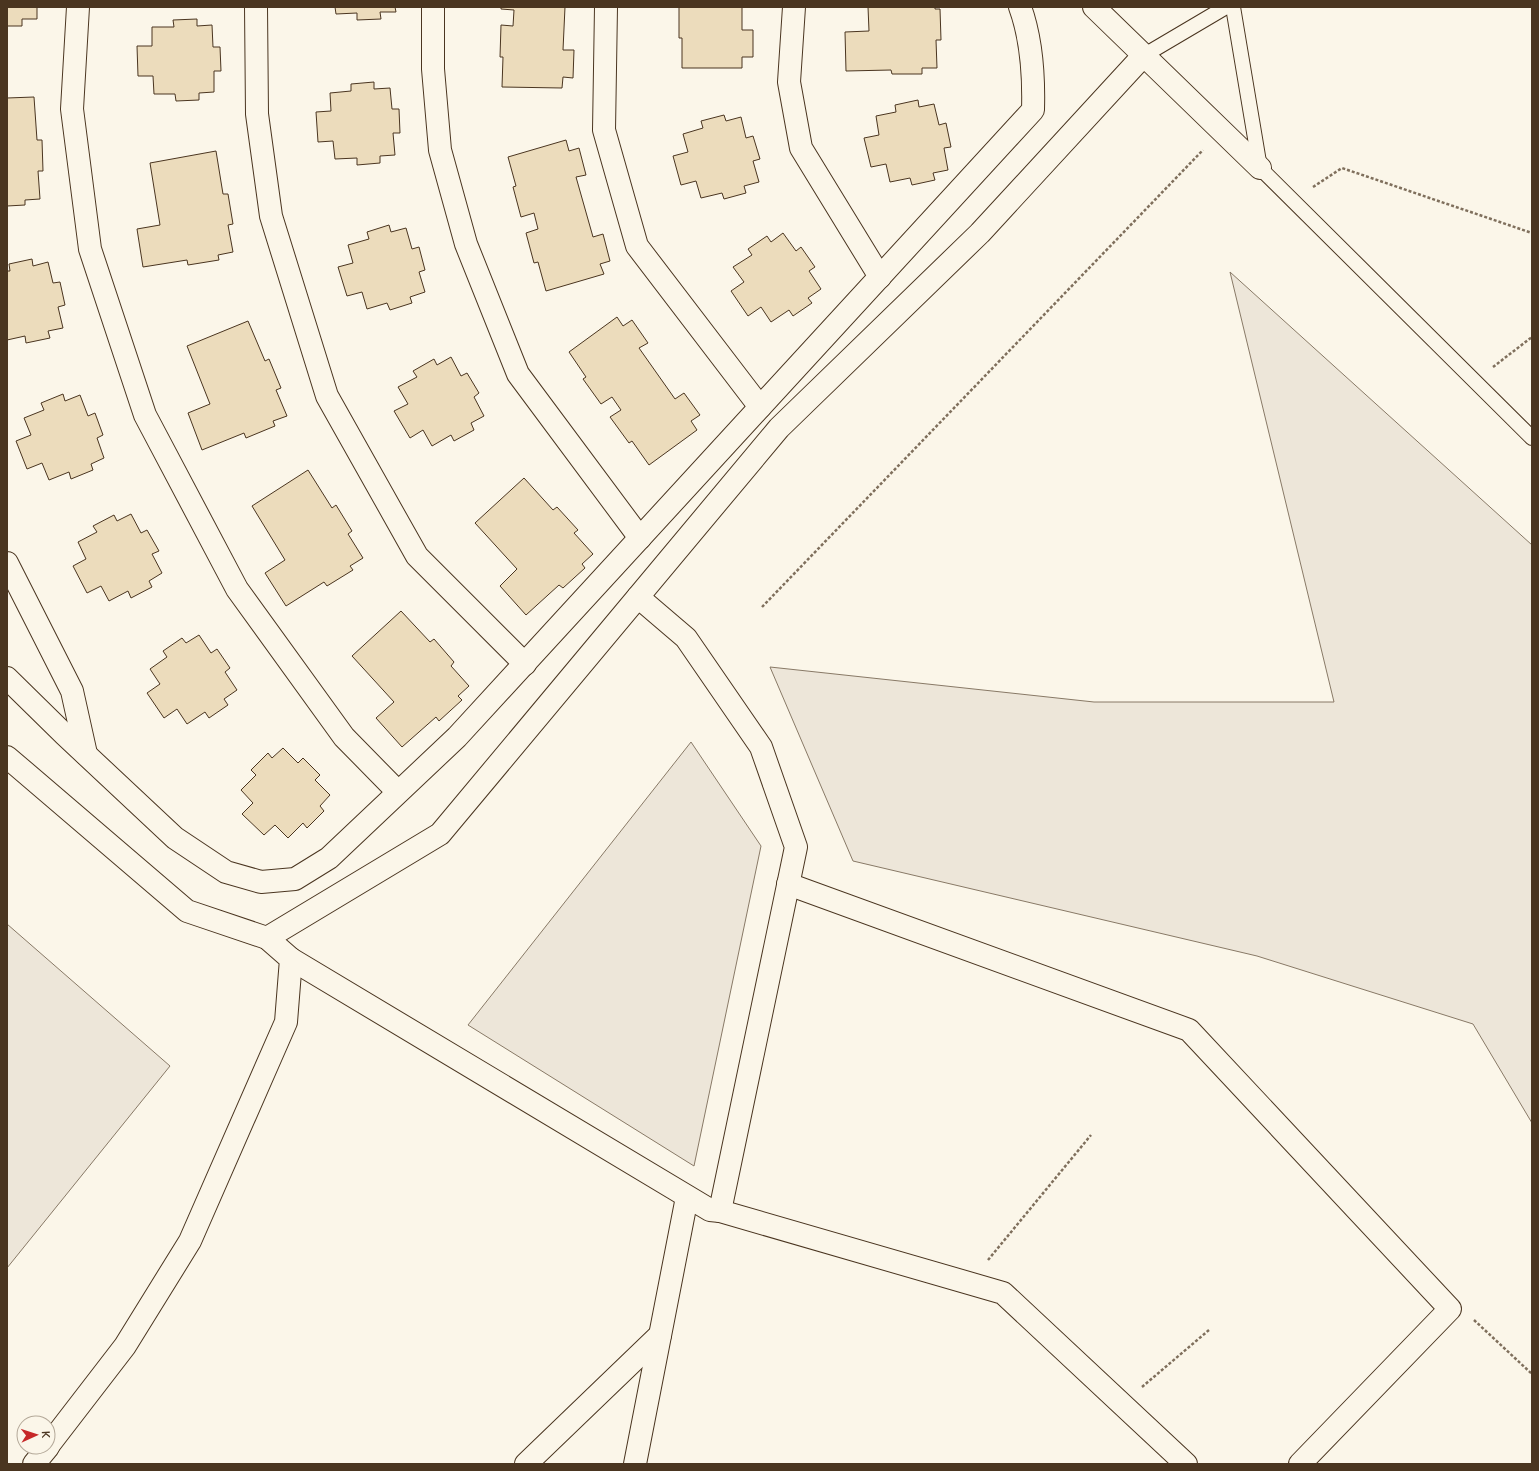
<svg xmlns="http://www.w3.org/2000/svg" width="1539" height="1471" viewBox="0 0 1539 1471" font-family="Manrope,sans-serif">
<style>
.green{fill:#ede6d9;stroke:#887966}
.building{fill:#ecdcbc;stroke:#4a3520}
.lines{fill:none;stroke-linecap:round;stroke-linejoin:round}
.service-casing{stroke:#4a3520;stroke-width:16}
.minor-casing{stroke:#4a3520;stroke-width:24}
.path{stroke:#7f6f5c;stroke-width:2.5;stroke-dasharray:3 2;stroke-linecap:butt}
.service{stroke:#fbf6e9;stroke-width:14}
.minor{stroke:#fbf6e9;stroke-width:22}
</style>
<rect width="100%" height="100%" fill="#fbf6e9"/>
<!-- green -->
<g class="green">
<path d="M1230 272 1532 545V1123L1473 1024 1257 956 853 861 770 667 1094 702H1334Z"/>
<path d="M691 742 761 846 694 1166 468 1025Z"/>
<path d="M7 924 170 1066 7 1268Z"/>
</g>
<!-- building -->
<g class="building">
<path d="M7 7H37V19H22V26H7Z"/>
<path d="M335 7H395L396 12H380L381 19 357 20V13L336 14Z"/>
<path d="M501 7H565L563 50H574L573 78 563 77 562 88 502 87 503 57H500L501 25 513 26 514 10 501 9Z"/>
<path d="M679 7H742V30H753V57H742V68H682V38H679Z"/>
<path d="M868 7H935V9H940L941 40H936L937 68H922V74H892L891 70 846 71 845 32 869 31Z"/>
<path d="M197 19V26L212 25 213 47H220L221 71H214V92L199 93V100L176 101 175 94H154L153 76H138L137 46H152V27H174L173 20Z"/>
<path d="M374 82V89L390 88 392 109H399L400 133H393L395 155 380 156V163L357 165V158L335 159 333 141 318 142 316 112 331 111 330 93 351 91V84Z"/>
<path d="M34 97 37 140H42L43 171H38L40 199 25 200V205L7 206V98Z"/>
<path d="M918 100 919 107 934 104 939 125 946 123 951 147 944 148 948 170 933 173 935 180 912 185 910 178 890 182 886 164 871 167 864 138 879 135 876 116 896 112 895 105Z"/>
<path d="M724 115 726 121 741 117 746 138 753 136 760 159 753 161 759 182 744 186 746 193 724 199 722 193 701 198 696 181 681 185 673 156 688 152 683 134 703 128 701 121Z"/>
<path d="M566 140 569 151 579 148 586 175 576 177 593 237 603 234 610 261 600 264 604 274 546 291 538 262 534 263 526 233 538 229 534 213 521 217 513 187 516 186 508 157Z"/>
<path d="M216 151 223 194H228L233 224 228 225 233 252 218 255 219 260 188 265 187 260 143 267 137 229 160 225 150 163Z"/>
<path d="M389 225 391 232 406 228 412 249 419 247 425 270 419 272 425 292 410 297 412 303 390 310 387 303 367 309 362 292 347 296 338 267 353 263 348 245 369 239 367 232Z"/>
<path d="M783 233 796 251 801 247 815 267 809 271 821 289 808 298 812 303 793 316 789 310 771 322 761 307 748 316 731 291 744 282 733 267 752 255 748 249 767 236 771 242Z"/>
<path d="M32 259 33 266 48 262 53 283 60 282 65 305 58 307 63 328 48 331 50 338 26 343 25 336 7 340V271H10L9 264Z"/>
<path d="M617 317 623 326 632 320 648 343 639 348 675 399 684 393 700 415 691 421 697 430 649 465 632 441 629 443 610 417 621 410 612 397 601 404 583 379 586 377 569 352Z"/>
<path d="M248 321 265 361 269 359 281 388 276 390 287 416 273 421 275 426 246 438 244 433 202 450 188 413 210 404 187 346Z"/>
<path d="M451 357 461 376 467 373 479 393 474 397 484 416 471 423 474 430 454 441 451 435 432 446 423 430 410 438 394 411 408 404 398 387 417 377 413 371 434 359 437 365Z"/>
<path d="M63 394 65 401 80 395 88 416 95 413 103 435 97 438 104 458 91 464 93 470 71 479 69 472 49 480 42 463 27 469 16 441 31 435 24 418 44 410 41 403Z"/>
<path d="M308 470 332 508 336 505 352 531 348 534 363 558 350 566 353 570 327 586 324 582 286 606 265 573 285 560 252 506Z"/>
<path d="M524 478 553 510 557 507 578 530 574 533 593 554 582 564 585 568 563 588 559 585 526 615 500 586 517 569 475 523Z"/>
<path d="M131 514 141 533 147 530 159 551 152 554 162 573 149 581 152 587 131 598 128 591 109 601 101 586 87 593 73 566 86 559 78 542 97 532 93 526 114 515 117 521Z"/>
<path d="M401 611 430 642 434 639 454 662 451 666 469 686 458 696 462 700 439 721 436 717 402 747 376 718 394 702 352 656Z"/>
<path d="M199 635 211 653 217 649 230 668 225 672 237 690 224 699 228 705 209 718 205 712 187 724 177 709 164 718 147 693 160 684 150 669 167 657 163 651 182 638 186 643Z"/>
<path d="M283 748 298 763 303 758 320 775 315 780 330 795 320 806 324 811 307 828 303 823 288 838 275 825 264 835 242 814 253 803 241 790 256 775 251 770 268 753 272 758Z"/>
</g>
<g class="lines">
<!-- service casing -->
<g class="service-casing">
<g id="service">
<path d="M1233 7 1260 168 1532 438"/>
<path d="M1143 56 1226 7"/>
</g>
</g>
<!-- minor casing -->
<g class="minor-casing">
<g id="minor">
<path d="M78 7 72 109 90 249 145 415 237 589 344 737 398 792"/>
<path d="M256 7 257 114 271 216 327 396 417 556 525 664"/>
<path d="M433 7V69L440 150 466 244 518 374 640 538"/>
<path d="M606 7 604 130 637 246 760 407"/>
<path d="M794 7 789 82 801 148 880 277"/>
<path d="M1094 7 1260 168"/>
<path d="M7 563 72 691 86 754"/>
<path d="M638 597 686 638 761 747 796 847 720 1211"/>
<path d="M7 678 64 734 175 838 226 872 261 882 295 879 329 858 457 737 1033 110C1034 75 1032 40 1020 7"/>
<path d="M7 757 187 911 267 938 291 959 286 1022 190 1241 125 1346 48 1446"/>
<path d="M788 884 1189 1030 1450 1309 1300 1464"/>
<path d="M267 938 440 834 779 428 980 233 1143 56"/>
<path d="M291 959 710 1210 720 1211 1003 1293 1186 1464"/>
<path d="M34 1464 48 1447"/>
<path d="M526 1464 660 1335"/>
<path d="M635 1464 687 1197"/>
</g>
</g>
<!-- path -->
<g class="path">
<path d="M1313 187 1342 168 1532 233"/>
<path d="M1493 367 1532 337"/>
<path d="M762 607 1203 150"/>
<path d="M988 1260 1091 1135"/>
<path d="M1474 1320 1532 1374"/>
<path d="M1142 1387 1209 1330"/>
</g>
<!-- service -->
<use href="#service" class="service"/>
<!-- minor -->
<use href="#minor" class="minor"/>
</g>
<!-- border -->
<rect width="1539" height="1471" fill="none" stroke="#4a3520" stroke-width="16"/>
<!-- north arrow -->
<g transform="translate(36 1435) rotate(87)"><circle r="19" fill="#fbf6e9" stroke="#b4a999"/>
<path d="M0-3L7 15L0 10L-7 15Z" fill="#c62828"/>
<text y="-6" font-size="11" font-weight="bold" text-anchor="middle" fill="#4a3520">K</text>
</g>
</svg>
